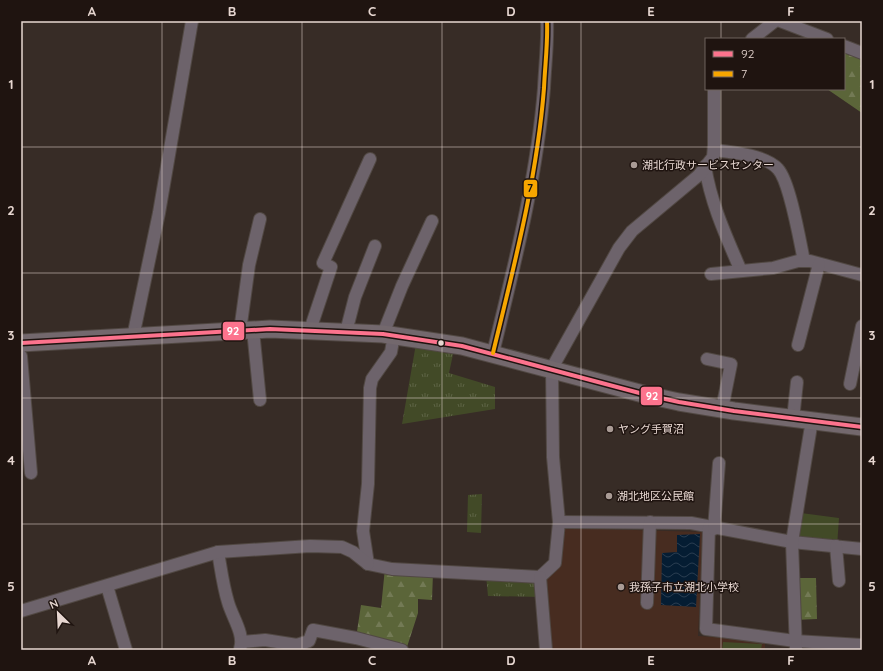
<svg xmlns="http://www.w3.org/2000/svg" width="883" height="671" viewBox="0 0 883 671" font-family="Quicksand,'Noto Sans JP',sans-serif">
<style>
.built{fill:#472c20}
.grass{fill:url(#grass-tufts)}
.forest{fill:url(#forest-firs)}
.green{fill:#424a27}
.water{fill:url(#water-waves)}
.lines{fill:none;stroke-linecap:round;stroke-linejoin:round}
.minor-casing{stroke:#514843;stroke-width:14}
.highway-casing{stroke:#514843;stroke-width:19}
.minor{stroke:#6d636b;stroke-width:12}
.highway{stroke:#73686d;stroke-width:17}
.bus-1-casing{stroke:#1f1410;stroke-width:7}
.bus-2-casing{stroke:#1f1410;stroke-width:7}
.bus-1{stroke:#fc738d;stroke-width:4}
.bus-2{stroke:#f7a600;stroke-width:4}
.grid{fill:none;stroke:#e7d7d1;stroke-width:1;stroke-opacity:0.55}
.poi-dot{fill:#a99b95;stroke:#1f1410;stroke-width:1.5}
.bus-dot{fill:#e7d7d1;stroke:#1f1410;stroke-width:1.5}
.labels{text-anchor:middle;stroke-width:3;stroke-linejoin:round;paint-order:stroke}
.poi-label{font-size:11px;fill:#e7d7d1;stroke:#1f1410;text-anchor:start}
.line-badge{stroke:#1f1410;stroke-width:1.5}
.badge-label{font-size:11px;text-anchor:middle;font-weight:bold;fill:#fff}
.pale-badge-label{font-size:11px;text-anchor:middle;font-weight:bold;fill:#111}
.neatline{fill:none;stroke:#e7d7d1;stroke-width:1.5}
.grid-label{font-size:13px;text-anchor:middle;font-weight:bold;fill:#e7d7d1}
</style>
<defs>
<pattern id="grass-tufts" width="24" height="20" patternUnits="userSpaceOnUse"><rect width="24" height="20" fill="#424a27"/><path d="M3 7l-1-3M5 7V3M7 7l1-3M15 17l-1-3M17 17v-4M19 17l1-3" fill="none" stroke="#5d6345"/></pattern>
<pattern id="forest-firs" width="22" height="20" patternUnits="userSpaceOnUse"><rect width="22" height="20" fill="#5b6539"/><path d="M5 1l3.5 6h-7zM16 11l3.5 6h-7z" fill="#737a55"/></pattern>
<pattern id="water-waves" width="16" height="10" patternUnits="userSpaceOnUse"><rect width="16" height="10" fill="#051d33"/><path d="M0 5q4-4 8 0t8 0" fill="none" stroke="#293d50"/></pattern>
</defs>
<rect width="100%" height="100%" fill="#372c26"/>
<!-- built -->
<path class="built" d="M563 528 703 532 698 636 765 640V650H547L540 577 555 563Z"/>
<!-- grass -->
<g class="grass">
<path d="M417 338 455 345 449 373 495 387V409L402 424Z"/>
<path d="M482 494 481 533 467 532 468 495Z"/>
<path d="M486 575 540 577 542 597 488 596Z"/>
</g>
<!-- forest -->
<g class="forest">
<path d="M844 51 862 58V113L827 89H844Z"/>
<path d="M385 568 433 573 432 600 418 599V613L406 650 356 638 361 605 381 608Z"/>
<path d="M792 578H816L817 619 794 620Z"/>
</g>
<!-- green -->
<g class="green">
<path d="M801 513 839 518 837 547 792 542Z"/>
<path d="M723 642 762 644 761 650H722Z"/>
</g>
<!-- water -->
<path class="water" d="M700 534 696 607 661 605 662 553 677 552V535Z"/>
<g class="lines">
<!-- minor casing -->
<g class="minor-casing">
<g id="minor">
<path d="M780 21 827 39"/>
<path d="M752 39 775 21"/>
<path d="M844 46 862 53"/>
<path d="M714 150C731 152 766 155 778 169 790 182 800 242 804 261"/>
<path d="M705 166C711 204 726 236 741 271"/>
<path d="M711 274 773 268 798 261H810L862 275"/>
<path d="M253 330 260 400"/>
<path d="M310 330 331 267 323 263 370 159"/>
<path d="M240 331 249 265 260 219"/>
<path d="M346 332 355 297 375 246"/>
<path d="M383 334 402 286 432 221"/>
<path d="M394 335 391 352 372 379 370 388 368 484 363 531 368 564 392 569 540 577 555 563 559 522 553 457 552 368 619 248 632 231 699 175 713 157 714 145V89"/>
<path d="M133 337 159 213 192 21"/>
<path d="M798 345 819 264"/>
<path d="M493 353C514 266 537 178 544 88 545 65 548 43 547 21"/>
<path d="M21 356 31 473"/>
<path d="M707 359 731 364 722 409"/>
<path d="M850 384 862 326"/>
<path d="M793 419 797 382"/>
<path d="M559 522 691 523 792 542 862 549"/>
<path d="M709 527 706 629 795 641 862 645"/>
<path d="M714 529 719 463"/>
<path d="M836 546 839 581"/>
<path d="M218 552C221 569 223 586 228 602 232 617 245 634 240 649"/>
<path d="M540 577 546 650"/>
<path d="M107 586 126 650"/>
<path d="M647 603 650 522"/>
<path d="M21 611 218 552 310 546 342 547 353 552 368 564"/>
<path d="M242 642 265 640 297 645 309 641 313 630 356 638 402 650"/>
<path d="M796 650 792 542 812 420"/>
</g>
</g>
<!-- highway casing -->
<g class="highway-casing">
<path id="highway" d="M21 343 270 329 383 334 462 346 647 395 679 402 734 411 862 427"/>
</g>
<!-- minor -->
<use href="#minor" class="minor"/>
<!-- highway -->
<use href="#highway" class="highway"/>
<!-- bus-1 casing -->
<g class="bus-1-casing">
<path id="bus-1" d="M21 343 270 329 383 334 462 346 647 395 679 402 734 411 862 427"/>
</g>
<!-- bus-2 casing -->
<g class="bus-2-casing">
<path id="bus-2" d="M493 353C514 266 537 178 544 88 545 65 548 43 547 21"/>
</g>
<!-- bus-1 -->
<use href="#bus-1" class="bus-1"/>
<!-- bus-2 -->
<use href="#bus-2" class="bus-2"/>
</g>
<!-- grid -->
<path class="grid" d="M162 21V650M302 21V650M442 21V650M581 21V650M721 21V39M721 89V650M21 147H862M21 273H862M21 398H862M21 524H862"/>
<!-- markers -->
<g class="poi-dot">
<circle cx="634" cy="165" r="4"/>
<circle cx="610" cy="429" r="4"/>
<circle cx="609" cy="496" r="4"/>
<circle cx="621" cy="587" r="4"/>
</g>
<circle class="bus-dot" cx="441" cy="343" r="3.5"/>
<g class="labels">
<!-- poi labels -->
<g class="poi-label">
<text x="642" y="169">湖北行政サービスセンター</text>
<text x="618" y="433">ヤング手賀沼</text>
<text x="617" y="500">湖北地区公民館</text>
<text x="629" y="591">我孫子市立湖北小学校</text>
</g>
</g>
<g class="line-badge">
<rect x="523" y="179" width="15" height="19" rx="4" fill="#f7a600"/>
<rect x="222" y="321" width="23" height="20" rx="4" fill="#fc738d"/>
<rect x="640" y="386" width="23" height="20" rx="4" fill="#fc738d"/>
</g>
<g class="badge-label">
<text x="233" y="335">92</text>
<text x="652" y="400">92</text>
</g>
<g class="pale-badge-label">
<text x="530" y="192">7</text>
</g>
<!-- border -->
<rect width="883" height="671" fill="none" stroke="#1f1410" stroke-width="44"/>
<!-- legend -->
<rect x="705" y="38" width="140" height="52" fill="#1f1410" stroke="#6f625d"/>
<rect x="713" y="51" width="20" height="6" fill="#fc738d" stroke="#6f625d"/>
<text x="741" y="58" font-size="12" fill="#e7d7d1">92</text>
<rect x="713" y="71" width="20" height="6" fill="#f7a600" stroke="#6f625d"/>
<text x="741" y="78" font-size="12" fill="#e7d7d1">7</text>
<!-- north arrow -->
<g transform="translate(58 613) rotate(336)" stroke="#1f1410" stroke-width="3" paint-order="stroke">
<path d="M0-3L7 15L0 10L-7 15Z" fill="#e7d7d1"/>
<text y="-6" font-size="11" font-weight="bold" text-anchor="middle" fill="#e7d7d1">N</text>
</g>
<rect x="22" y="22" width="839" height="627" class="neatline"/>
<g class="grid-label">
<text x="92" y="16">A</text>
<text x="232" y="16">B</text>
<text x="372" y="16">C</text>
<text x="511" y="16">D</text>
<text x="651" y="16">E</text>
<text x="791" y="16">F</text>
<text x="11" y="89">1</text>
<text x="872" y="89">1</text>
<text x="11" y="215">2</text>
<text x="872" y="215">2</text>
<text x="11" y="340">3</text>
<text x="872" y="340">3</text>
<text x="11" y="465">4</text>
<text x="872" y="465">4</text>
<text x="11" y="591">5</text>
<text x="872" y="591">5</text>
<text x="92" y="665">A</text>
<text x="232" y="665">B</text>
<text x="372" y="665">C</text>
<text x="511" y="665">D</text>
<text x="651" y="665">E</text>
<text x="791" y="665">F</text>
</g>
</svg>
